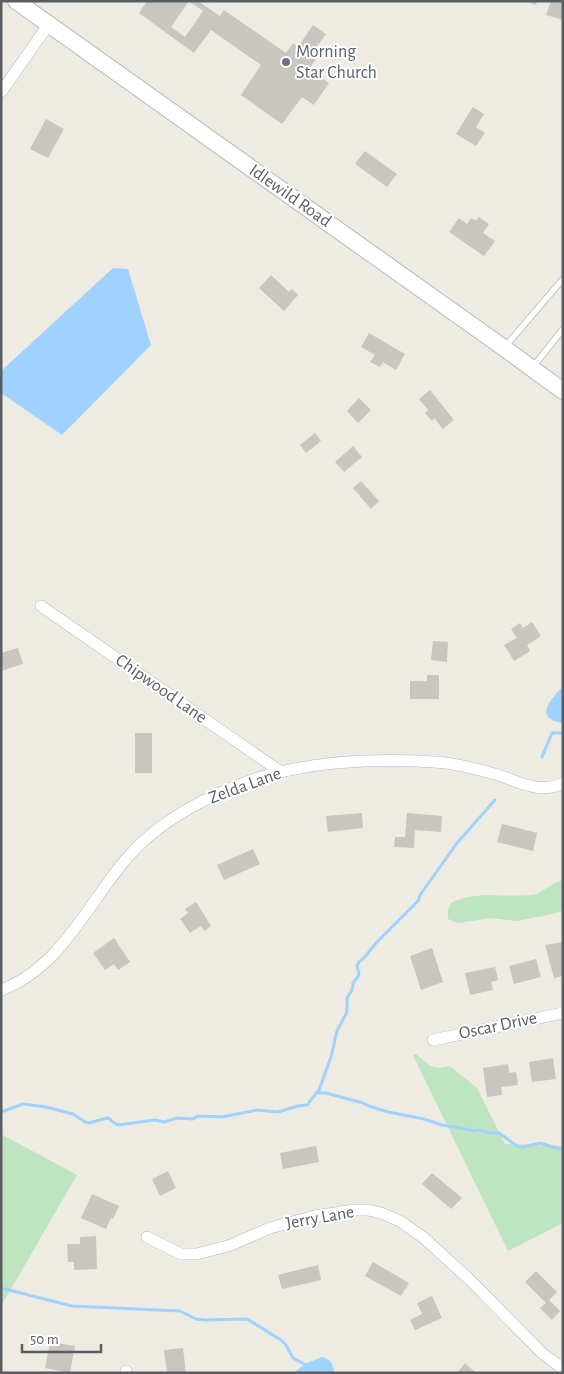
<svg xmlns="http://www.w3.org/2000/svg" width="564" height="1374" viewBox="0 0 564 1374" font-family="'Alegreya Sans',sans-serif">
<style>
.green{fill:#bee5bf}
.water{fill:#a0d2ff}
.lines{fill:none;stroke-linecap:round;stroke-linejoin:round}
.stream{stroke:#a0d2ff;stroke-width:3}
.building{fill:#c8c6bf;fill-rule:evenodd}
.service-casing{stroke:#b4b8bc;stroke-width:7}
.minor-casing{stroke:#b4b8bc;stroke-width:12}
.secondary-casing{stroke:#b5b8be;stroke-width:18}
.service{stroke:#fff;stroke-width:5.5}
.minor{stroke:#fff;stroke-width:11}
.secondary{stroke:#fff;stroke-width:16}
.worship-dot{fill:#6b7280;stroke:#fff;stroke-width:2}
.labels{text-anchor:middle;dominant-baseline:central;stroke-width:4;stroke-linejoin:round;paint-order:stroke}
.worship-label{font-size:18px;fill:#5b616d;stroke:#fff;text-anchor:start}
.street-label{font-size:18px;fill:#5a5e63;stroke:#fff}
</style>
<rect width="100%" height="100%" fill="#edebe2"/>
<g class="green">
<path d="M563,880V910L557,913L517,921L492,918L458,923L448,919V911L451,903C476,890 504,898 532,895C540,894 552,883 563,880Z"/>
<path d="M416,1054C429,1065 432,1071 450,1066L477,1088L505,1144L563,1146V1223L508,1251L413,1055Z"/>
<polygon points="1,1134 77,1175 1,1306"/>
</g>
<g class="water">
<polygon points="113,268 128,269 151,345 62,435 1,393 1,371"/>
<path d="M563,687V723C533,719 550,699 563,687Z"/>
<path d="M322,1357C330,1358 334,1365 334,1373H297L296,1371L307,1363Z"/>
</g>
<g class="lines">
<g class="stream">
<polyline points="542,757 552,733 563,733"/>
<polyline points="319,1093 326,1093 363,1103 369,1106 388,1112 424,1119 442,1125 466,1129 473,1131 479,1130 490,1133 499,1133 517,1146 523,1147 540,1143 563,1150"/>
<polyline points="1,1112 23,1104 46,1107 73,1114 85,1122 89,1123 107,1118 110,1119 111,1121 118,1125 155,1120 164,1122 177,1118 193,1119 198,1116 222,1117 257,1110 278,1112 298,1106 307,1105 319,1090 331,1057 337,1031 347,1012 347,998 352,990 353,983 357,978 359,974 357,966 359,962 364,958 376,943 418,901 420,895 457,843 495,800"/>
<polyline points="1,1288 72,1306 180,1311 196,1319 205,1320 247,1319 281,1340 286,1345 293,1358 306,1365"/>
</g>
</g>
<g class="building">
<path d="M147,1H198L220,16L224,10L286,53L293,43L298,47L313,25L326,34L310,56L316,59L309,69L329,83L314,105L302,97L282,124L241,95L261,65L211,30L194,53L139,13ZM189,1L203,11L185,37L171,27Z"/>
<polygon points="525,1 537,1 536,5"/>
<polygon points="551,1 563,1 563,20 546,15"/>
<polygon points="473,107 484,114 476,127 485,133 476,146 456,134"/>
<polygon points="46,119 64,129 48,158 30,149"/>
<polygon points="365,151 397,174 387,187 355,164"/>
<polygon points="479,217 489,224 483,233 495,241 484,256 449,232 459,218 467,224 471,218 476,221"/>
<polygon points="271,275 289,292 292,289 298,295 284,311 259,288"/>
<polygon points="369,333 405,354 396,370 383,362 380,367 370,362 375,355 361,347"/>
<polygon points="430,390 454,420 443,429 434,418 432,421 425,413 428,410 419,399"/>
<polygon points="359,398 371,410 358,423 347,411"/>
<polygon points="315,433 321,441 306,453 300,445"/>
<polygon points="353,446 362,457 344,472 335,462"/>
<polygon points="361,481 379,501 371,509 353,488"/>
<polygon points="532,622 541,636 527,645 530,651 514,661 504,645 517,638 511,629 520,623 523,628"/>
<polygon points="433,641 448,642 447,662 431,660"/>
<polygon points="18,648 23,664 1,671 1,653"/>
<polygon points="427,675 439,675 439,699 410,699 410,681 427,681"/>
<rect x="135" y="733" width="17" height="40"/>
<polygon points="362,813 363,828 328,832 326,816"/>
<polygon points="407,813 442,816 441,832 415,830 414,848 394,847 395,837 405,837"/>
<polygon points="502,824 537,833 533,851 497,842"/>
<polygon points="253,849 260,864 224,880 217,865"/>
<polygon points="196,902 211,926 204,931 201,926 190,933 180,919 188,913 185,909"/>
<polygon points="114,938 130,962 118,970 114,964 105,970 93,953"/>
<polygon points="563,942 563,976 554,978 545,945"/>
<polygon points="432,948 443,982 421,990 410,956"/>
<polygon points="536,959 541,977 514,984 509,966"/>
<polygon points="495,967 498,980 491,982 493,990 470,995 465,973"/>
<polygon points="553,1058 556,1079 532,1082 529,1062"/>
<polygon points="508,1064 509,1073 516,1072 518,1085 501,1087 502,1095 487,1097 483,1068"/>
<polygon points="316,1146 319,1162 283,1169 280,1153"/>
<polygon points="168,1171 176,1188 160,1196 152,1179"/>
<polygon points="432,1173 462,1198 451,1209 422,1184"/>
<polygon points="92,1194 119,1206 113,1219 111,1218 106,1229 81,1218"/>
<polygon points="96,1236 97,1269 74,1270 74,1262 68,1262 67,1244 80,1244 80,1237"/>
<polygon points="373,1262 409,1283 401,1296 365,1276"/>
<polygon points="318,1265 321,1280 282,1289 278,1275"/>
<polygon points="536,1271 557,1292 549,1300 560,1311 552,1320 540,1308 546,1303 525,1282"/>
<polygon points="432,1296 442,1318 415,1330 410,1320 422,1314 417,1303"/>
<polygon points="50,1342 75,1346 70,1373 45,1368"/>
<polygon points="183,1348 186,1373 167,1373 164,1350"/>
<polygon points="465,1363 476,1373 457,1373"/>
</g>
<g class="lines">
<g class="service-casing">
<g id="service">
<polyline points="504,348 563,279"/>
<polyline points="533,367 563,329"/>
</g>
</g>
<g class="minor-casing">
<g id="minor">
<polyline points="1,92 49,24"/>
<polyline points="41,606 281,772"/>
<path d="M1,990C61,968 88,903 127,858C156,824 200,800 241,784C301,761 371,758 435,762C454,763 473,768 491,773C515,779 538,796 563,783"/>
<polyline points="433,1040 563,1013"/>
<polyline points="147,1237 181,1254 197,1254 231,1245 270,1228 315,1216 355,1210 368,1210 381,1213 400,1221 424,1238 470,1280 542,1353 563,1369"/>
<polyline points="126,1371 126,1373"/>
</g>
</g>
<g class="secondary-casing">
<polyline id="secondary" points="16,1 504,348 563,391"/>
</g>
<use href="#service" class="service"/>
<use href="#minor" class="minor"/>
<use href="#secondary" class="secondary"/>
</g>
<circle class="worship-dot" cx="286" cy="62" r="5"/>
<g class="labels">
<g class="worship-label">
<text x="296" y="52">Morning<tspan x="296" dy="21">Star Church</tspan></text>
</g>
<g class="street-label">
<text transform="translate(290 196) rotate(35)">Idlewild Road</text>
<text transform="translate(161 689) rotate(35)">Chipwood Lane</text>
<text transform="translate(245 786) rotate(-20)">Zelda Lane</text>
<text transform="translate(498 1026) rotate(-12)">Oscar Drive</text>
<text transform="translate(320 1218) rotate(-10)">Jerry Lane</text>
</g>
</g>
<rect width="564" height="1374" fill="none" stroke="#5a5e63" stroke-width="5"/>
<path d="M22 1344v8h79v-8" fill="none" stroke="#5a5e63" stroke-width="2.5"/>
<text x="30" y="1344" font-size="15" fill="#5a5e63" stroke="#ffffff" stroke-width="4" paint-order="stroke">50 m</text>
</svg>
